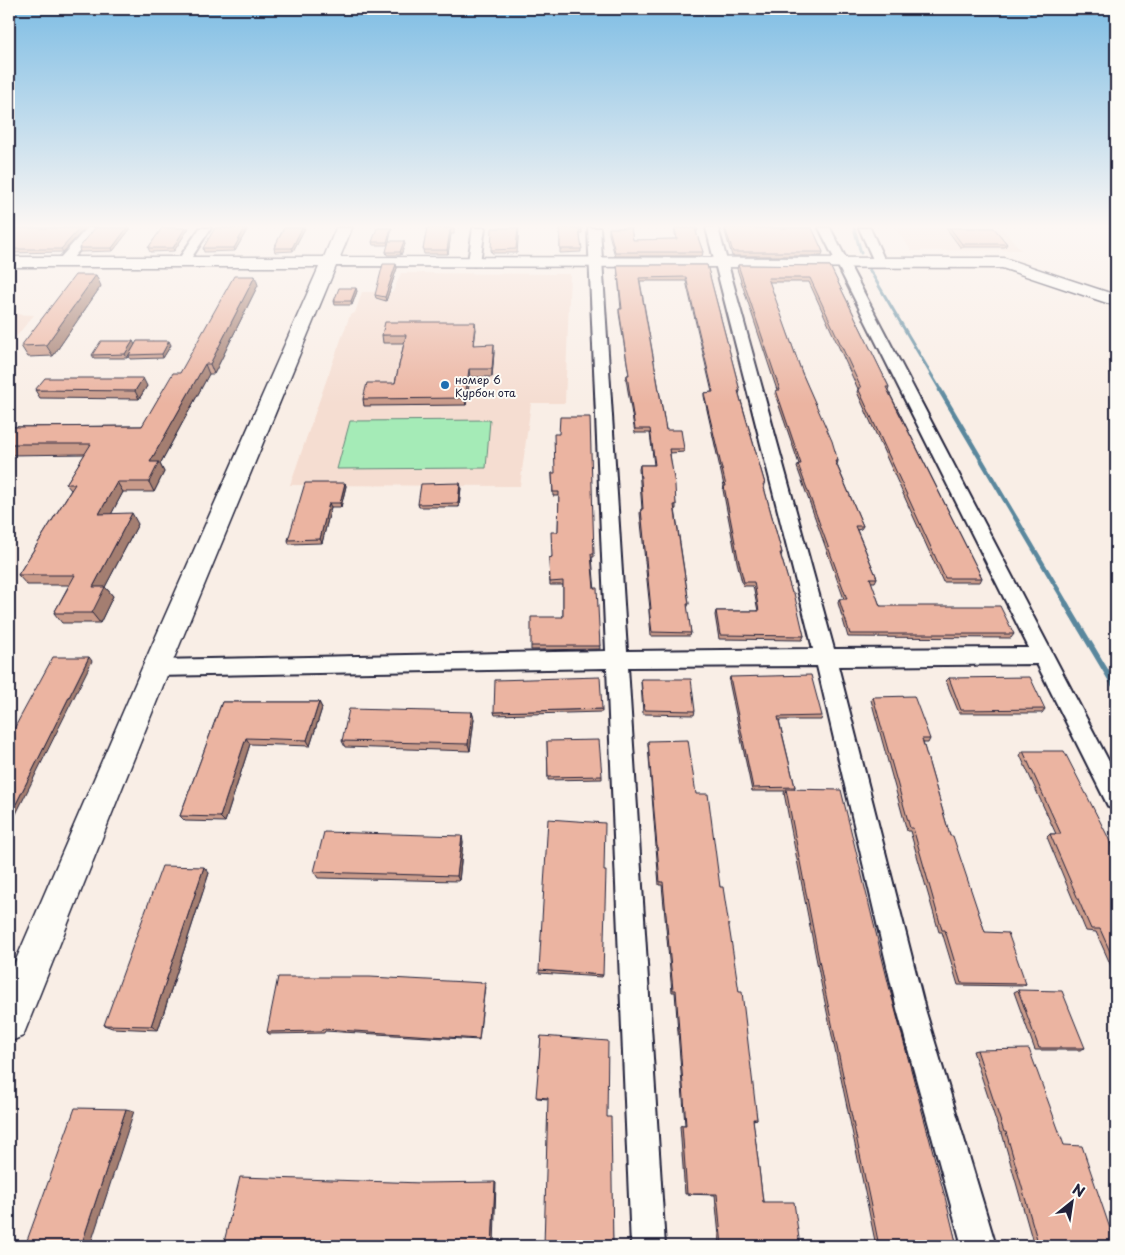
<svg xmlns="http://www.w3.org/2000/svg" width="1125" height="1255" viewBox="0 0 1125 1255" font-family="'Playpen Sans',sans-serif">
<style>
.built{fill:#f5ddd1}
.green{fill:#a5ebb7;stroke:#648679}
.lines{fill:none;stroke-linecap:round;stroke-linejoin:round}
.stream-far2{stroke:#5a879d;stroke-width:3}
.stream-far1{stroke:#5a879d;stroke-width:4.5}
.stream{stroke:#5a879d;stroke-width:5.5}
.street-casing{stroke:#22223b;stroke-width:4}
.secondary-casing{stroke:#22223b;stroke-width:3}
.street{fill:#fdfcf7;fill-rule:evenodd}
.secondary{fill:#fdfcf7;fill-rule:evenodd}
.wall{fill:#ca9b8a;stroke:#22223b}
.shaded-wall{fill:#a47e71;stroke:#22223b}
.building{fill:#ebb4a1;stroke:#22223b}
.poi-dot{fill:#1f6fb2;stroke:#fdfcf7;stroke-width:2}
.labels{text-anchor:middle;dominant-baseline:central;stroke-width:4;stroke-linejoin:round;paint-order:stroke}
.far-poi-label{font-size:11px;fill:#22223b;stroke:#fdfcf7;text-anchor:start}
</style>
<rect width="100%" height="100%" fill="#f9eee6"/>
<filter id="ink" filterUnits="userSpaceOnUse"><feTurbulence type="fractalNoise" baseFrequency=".02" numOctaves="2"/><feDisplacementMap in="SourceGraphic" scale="10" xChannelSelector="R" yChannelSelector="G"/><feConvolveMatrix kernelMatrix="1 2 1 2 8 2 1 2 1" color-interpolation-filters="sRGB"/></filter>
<g filter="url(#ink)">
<g class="built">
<polygon points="895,228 1002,228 1021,250 912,251"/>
<polygon points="401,273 570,274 565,403 531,403 520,486 290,485 331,367 350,315 355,313 362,292 393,292"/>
<polygon points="9,314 34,315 9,345"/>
</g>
<polygon class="green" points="490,420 486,468 337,469 350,421"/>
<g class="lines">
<g class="stream-far2">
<polyline points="854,228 861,253"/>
<polyline points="869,269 941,391"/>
</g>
<polyline class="stream-far1" points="940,390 1067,605"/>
<polyline class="stream" points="1066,604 1116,688"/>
<g class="street-casing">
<g id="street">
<polygon points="87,228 98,228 67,265 59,265 57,262 59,259"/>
<polygon points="200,228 211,228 188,263 180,263 178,260"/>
<polygon points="473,228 485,228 480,262 474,266 468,262"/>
<polygon points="588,228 600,228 627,651 813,649 706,228 718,228 834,649 1029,648 819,228 830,228 1116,775 1116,809 1108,806 1037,664 838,666 925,1009 996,1246 962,1246 897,1009 817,666 628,667 665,1246 631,1246 607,668 156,676 149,674 146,668 149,662 156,660 606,651"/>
<polygon points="859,228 870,228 885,261 883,264 875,264"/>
</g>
</g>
<g class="secondary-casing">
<polygon id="secondary" points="336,228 352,228 340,257 1004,258 1116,295 1116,306 1002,268 336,266 170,668 23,1036 9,1042 9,976 142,668 319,267 9,267 9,257 324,257"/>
</g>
<use href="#street" class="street"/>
<use href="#secondary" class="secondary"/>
</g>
<g class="wall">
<polygon points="9,228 85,228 63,252 9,253"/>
<polygon points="131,228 113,251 80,252 79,248"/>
<polygon points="162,228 189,228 174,251 150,252 148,248"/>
<polygon points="248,228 235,251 204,252 203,248"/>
<polygon points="284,228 305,228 293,251 275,252 274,248"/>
<polygon points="392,228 389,241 405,244 401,255 387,255 386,252 388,245 373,245 372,242"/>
<polygon points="427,228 454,228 454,234 451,234 448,254 424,254 423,250"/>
<polygon points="519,228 517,253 492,253 491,250"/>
<polygon points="560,228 582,228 582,233 580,233 581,252 560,253"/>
<polygon points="609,228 631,228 633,240 676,239 674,228 698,229 697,232 696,232 703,252 702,256 615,256 609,234"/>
<polygon points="724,228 812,228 823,252 822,256 732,256"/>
<polygon points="946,228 994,228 1007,244 1005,247 960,247"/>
<polygon points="617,265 707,265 740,391 739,394 765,484 764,488 782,553 781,556 804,636 802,640 719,639 715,615 716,611 758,611 753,586 743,586 737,562 723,490 724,486 704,396 704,393 712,392 686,281 640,281 666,430 684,449 684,452 670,453 676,505 676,509 675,509 689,604 687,608 691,633 690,636 651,636 649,612 649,609 650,609 640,513 641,509 642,509 639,469 640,465 654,465 650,433 635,433 626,379 627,375 629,375 619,313 619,309 621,309"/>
<polygon points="738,265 830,266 889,387 888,390 982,578 980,582 943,582 857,392 858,389 809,282 769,282 802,373 838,461 837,465 863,526 861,529 857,530 877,578 875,582 871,582 880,606 1014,634 1011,638 848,637 838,603 839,599 844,599 797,467 799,464 775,394 776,390 777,390 737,269"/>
<polygon points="397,268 386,301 376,298 375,295"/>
<polygon points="258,285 214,374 209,374 160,464 164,472 154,492 123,492 111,514 138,524 105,587 113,596 100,623 62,623 54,613 69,585 27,585 18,575 71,490 66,484 85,454 9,455 9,427 142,426 180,373"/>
<polygon points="101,286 53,356 28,357 21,346"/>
<polygon points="357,291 352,305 335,305 334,301"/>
<polygon points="476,329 474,345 494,352 492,377 470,377 466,405 364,406 363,399 395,383 404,343 383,343 382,335"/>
<polygon points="135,345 171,345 163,358 130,359 129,355 127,358 94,358 92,355"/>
<polygon points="147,386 139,399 40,398 35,390"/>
<polygon points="552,473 594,554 594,557 592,557 600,649 531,650 531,646 563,617 563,585 550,585 549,558 552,557 558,532 559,496 553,496"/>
<polygon points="345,483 346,486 341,507 331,507 322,543 289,544 288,540"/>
<polygon points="461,487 459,507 419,507 418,504"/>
<polygon points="730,677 822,716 821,720 779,720 795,787 794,789 890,990 957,1246 876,1246 866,1197 822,988 784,793 785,791 752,791 729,681"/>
<polygon points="949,678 1045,709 1042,713 959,713 946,681"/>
<polygon points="641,679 695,711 694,715 643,714 641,682"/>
<polygon points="873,697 930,739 928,743 923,743 950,836 985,932 1026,984 1022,986 958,985 942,932 939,932 910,831 907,831 871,700"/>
<polygon points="222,702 319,702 322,708 310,746 250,744 225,822 185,821 180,816"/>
<polygon points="602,709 602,712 495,715 494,712"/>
<polygon points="472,712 474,719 470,751 345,747 342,741"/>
<polygon points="547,741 602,776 602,779 548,780"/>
<polygon points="648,741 696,794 720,887 757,1119 753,1120 763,1202 800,1246 720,1246 715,1195 685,1194 680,1126 682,1125 685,1125 675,992 672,992 662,885 659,885 648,744"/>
<polygon points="1023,751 1116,856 1116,977 1096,932 1086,931 1047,837 1050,834 1056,834 1020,755"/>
<polygon points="463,842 459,881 318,878 314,872"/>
<polygon points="204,867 209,873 158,1030 112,1028 104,1025"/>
<polygon points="539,970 603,975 602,977 539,973"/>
<polygon points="485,986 479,1040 325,1031 324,1033 269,1034 267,1032"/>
<polygon points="1018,990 1085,1048 1080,1050 1035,1050 1014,992"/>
<polygon points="541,1036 607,1117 613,1246 548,1099 537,1098"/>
<polygon points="977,1050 1064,1145 1116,1246 1034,1246 1002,1133 1000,1133 973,1051"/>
</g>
<g class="shaded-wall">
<polygon points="80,228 85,228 63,252 61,249"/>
<polygon points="127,228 131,228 113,251 112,248"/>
<polygon points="185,228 189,228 174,251 173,248"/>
<polygon points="245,228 248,228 235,251 234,248"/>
<polygon points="302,228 305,228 293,251 292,248"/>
<polygon points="391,228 392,228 388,245 387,242"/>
<polygon points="450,230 451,234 448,254 447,250"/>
<polygon points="404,241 405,244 401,255 400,252"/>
<polygon points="396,264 397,268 386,301 385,297"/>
<polygon points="96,275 101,286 53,356 46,345"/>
<polygon points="255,276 258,285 214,374 210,364"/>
<polygon points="356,288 357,291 352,305 351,301"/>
<polygon points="475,322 476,329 473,352 473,345"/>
<polygon points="133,341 135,345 127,358 125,354"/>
<polygon points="169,341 171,345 163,358 162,354"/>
<polygon points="494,344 494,352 492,377 492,369"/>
<polygon points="205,364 209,374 160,464 164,472 154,492 149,482 150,462"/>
<polygon points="469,369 470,377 466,405 465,398"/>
<polygon points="143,378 147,386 139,399 135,391"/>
<polygon points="117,482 123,492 106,524 99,514"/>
<polygon points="345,483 346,486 341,507 340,503"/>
<polygon points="460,483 461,487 459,507 458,503"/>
<polygon points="329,503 331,507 322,543 320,539"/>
<polygon points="132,513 138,524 105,587 113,596 100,623 92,613 93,587"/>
<polygon points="89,657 92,661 10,826 9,825 9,818"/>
<polygon points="319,702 322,708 310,746 307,740"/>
<polygon points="472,712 474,719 470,751 468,744"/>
<polygon points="246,738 250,744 225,822 220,817"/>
<polygon points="462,836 463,842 459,881 457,876"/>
<polygon points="204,867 209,873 158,1030 151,1026"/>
<polygon points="126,1109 134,1111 90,1246 81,1246"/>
<polygon points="495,1182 496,1183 494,1246 492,1246"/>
</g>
<g class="building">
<polygon points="9,228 80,228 61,249 9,249"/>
<polygon points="95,228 127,228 112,248 79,248"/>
<polygon points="162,228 185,228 173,248 148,248"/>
<polygon points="215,228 245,228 234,248 203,248"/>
<polygon points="284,228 302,228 292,248 274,248"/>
<polygon points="377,228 391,228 387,242 372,242"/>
<polygon points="427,228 454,228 453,230 450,230 447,250 423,250"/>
<polygon points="518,228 516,249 491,250 492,228"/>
<polygon points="560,228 582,228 582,230 579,230 582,249 560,249"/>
<polygon points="609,228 631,228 633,240 677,239 675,228 698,228 695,229 703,252 615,252"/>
<polygon points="725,228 812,228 823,252 733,252"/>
<polygon points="950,228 994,228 1007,244 962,244"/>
<polygon points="389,241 404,241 400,252 386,252"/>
<polygon points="383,264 396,264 385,297 375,295"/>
<polygon points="617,265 707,265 740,391 738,391 765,484 763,484 782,553 780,553 792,593 794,593 804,636 720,635 716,611 759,611 754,582 744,582 738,558 724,486 726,486 704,393 713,392 686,277 639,278 666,430 681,430 684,449 669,449 675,485 676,505 674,505 689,604 687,604 691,633 652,632 649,609 651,609 641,509 643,509 640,465 655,465 650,429 635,429 627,375 629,375 619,309 622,309"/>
<polygon points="738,265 830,266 889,387 886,387 982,578 945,578 858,388 861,388 810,278 768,278 802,373 832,441 838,461 835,461 863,526 855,526 877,578 870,578 880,606 1000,606 1014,634 850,634 839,599 847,599 798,464 801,464 776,390 780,390"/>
<polygon points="75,275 96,275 46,345 21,346"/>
<polygon points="234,276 255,276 210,364 205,364 150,462 159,462 149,482 117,482 99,514 132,513 93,587 105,587 92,613 54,613 75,575 18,575 75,484 66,484 91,444 9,444 9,427 142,426 173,373 180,373"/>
<polygon points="339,288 356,288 351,301 334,301"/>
<polygon points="385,322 475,322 473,345 494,344 492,369 469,369 465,398 363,399 367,383 395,383 406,335 382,335"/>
<polygon points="101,341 133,341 125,354 92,355"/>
<polygon points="137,341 169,341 162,354 129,355"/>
<polygon points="45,378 143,378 135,391 35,390"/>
<polygon points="560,417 590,417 594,554 591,554 594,588 597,588 600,646 531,646 531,617 563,617 563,581 550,582 549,558 552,557 551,532 558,532 559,492 553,492 552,473 555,473 554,434 559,434"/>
<polygon points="305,483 345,483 340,503 329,503 320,539 288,540"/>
<polygon points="460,483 458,503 418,504 421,484"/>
<polygon points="53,657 89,657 9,818 9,738"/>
<polygon points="811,675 822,716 778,717 795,787 753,788 730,677"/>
<polygon points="600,677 602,709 494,712 495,680"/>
<polygon points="1030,677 1045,709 961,710 949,678"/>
<polygon points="641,679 691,679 695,711 644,710"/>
<polygon points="914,696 930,739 922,739 950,836 953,836 985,932 1008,933 1026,984 961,983 945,930 942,930 913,828 910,828 873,697"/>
<polygon points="222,702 319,702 307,740 246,738 220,817 180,816"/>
<polygon points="349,709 472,712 468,744 342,741"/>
<polygon points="599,740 602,776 548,777 547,741"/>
<polygon points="688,740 696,794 708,794 720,887 723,887 739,992 742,992 757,1119 753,1119 763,1202 794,1202 800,1246 722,1246 717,1194 687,1194 682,1125 686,1125 676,990 673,990 663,882 660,882 648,741"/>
<polygon points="1023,751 1064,751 1107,835 1116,856 1116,965 1100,929 1091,929 1050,834 1061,834"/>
<polygon points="786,789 841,790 890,990 946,1201 957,1246 879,1246 869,1197 824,986"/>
<polygon points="548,819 605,823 604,871 606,871 603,975 539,970"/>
<polygon points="324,832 462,836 457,876 314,872"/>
<polygon points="162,866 204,867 151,1026 104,1025"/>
<polygon points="278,977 370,977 485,983 479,1039 323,1029 322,1031 267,1032"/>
<polygon points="1018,990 1062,991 1085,1048 1039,1048"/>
<polygon points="541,1036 608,1041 607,1117 611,1117 613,1246 544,1246 548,1098 536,1097"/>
<polygon points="1029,1049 1064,1145 1082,1146 1116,1246 1039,1246 1006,1132 1004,1132 977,1050"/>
<polygon points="75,1108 126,1109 81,1246 25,1246"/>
<polygon points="240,1177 422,1183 495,1182 492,1246 223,1246"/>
</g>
</g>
<linearGradient id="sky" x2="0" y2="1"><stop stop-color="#7ebde4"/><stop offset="0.56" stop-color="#fcf7f4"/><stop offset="1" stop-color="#fcf7f4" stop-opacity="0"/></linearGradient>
<rect width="1125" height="404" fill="url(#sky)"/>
<circle class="poi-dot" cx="445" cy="385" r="5"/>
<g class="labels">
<g class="far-poi-label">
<text x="455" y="379">номер 6<tspan x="455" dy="13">Курбон ота</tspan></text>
</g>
</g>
<rect width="1125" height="1255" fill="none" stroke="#fdfcf7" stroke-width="30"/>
<rect x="15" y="15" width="1095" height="1225" fill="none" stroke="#22223b" stroke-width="2" filter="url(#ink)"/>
<g transform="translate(1072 1202) rotate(30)" stroke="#fdfcf7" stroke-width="4" paint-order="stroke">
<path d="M0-4L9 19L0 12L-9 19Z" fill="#22223b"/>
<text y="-8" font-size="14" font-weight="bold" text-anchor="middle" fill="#22223b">N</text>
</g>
</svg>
